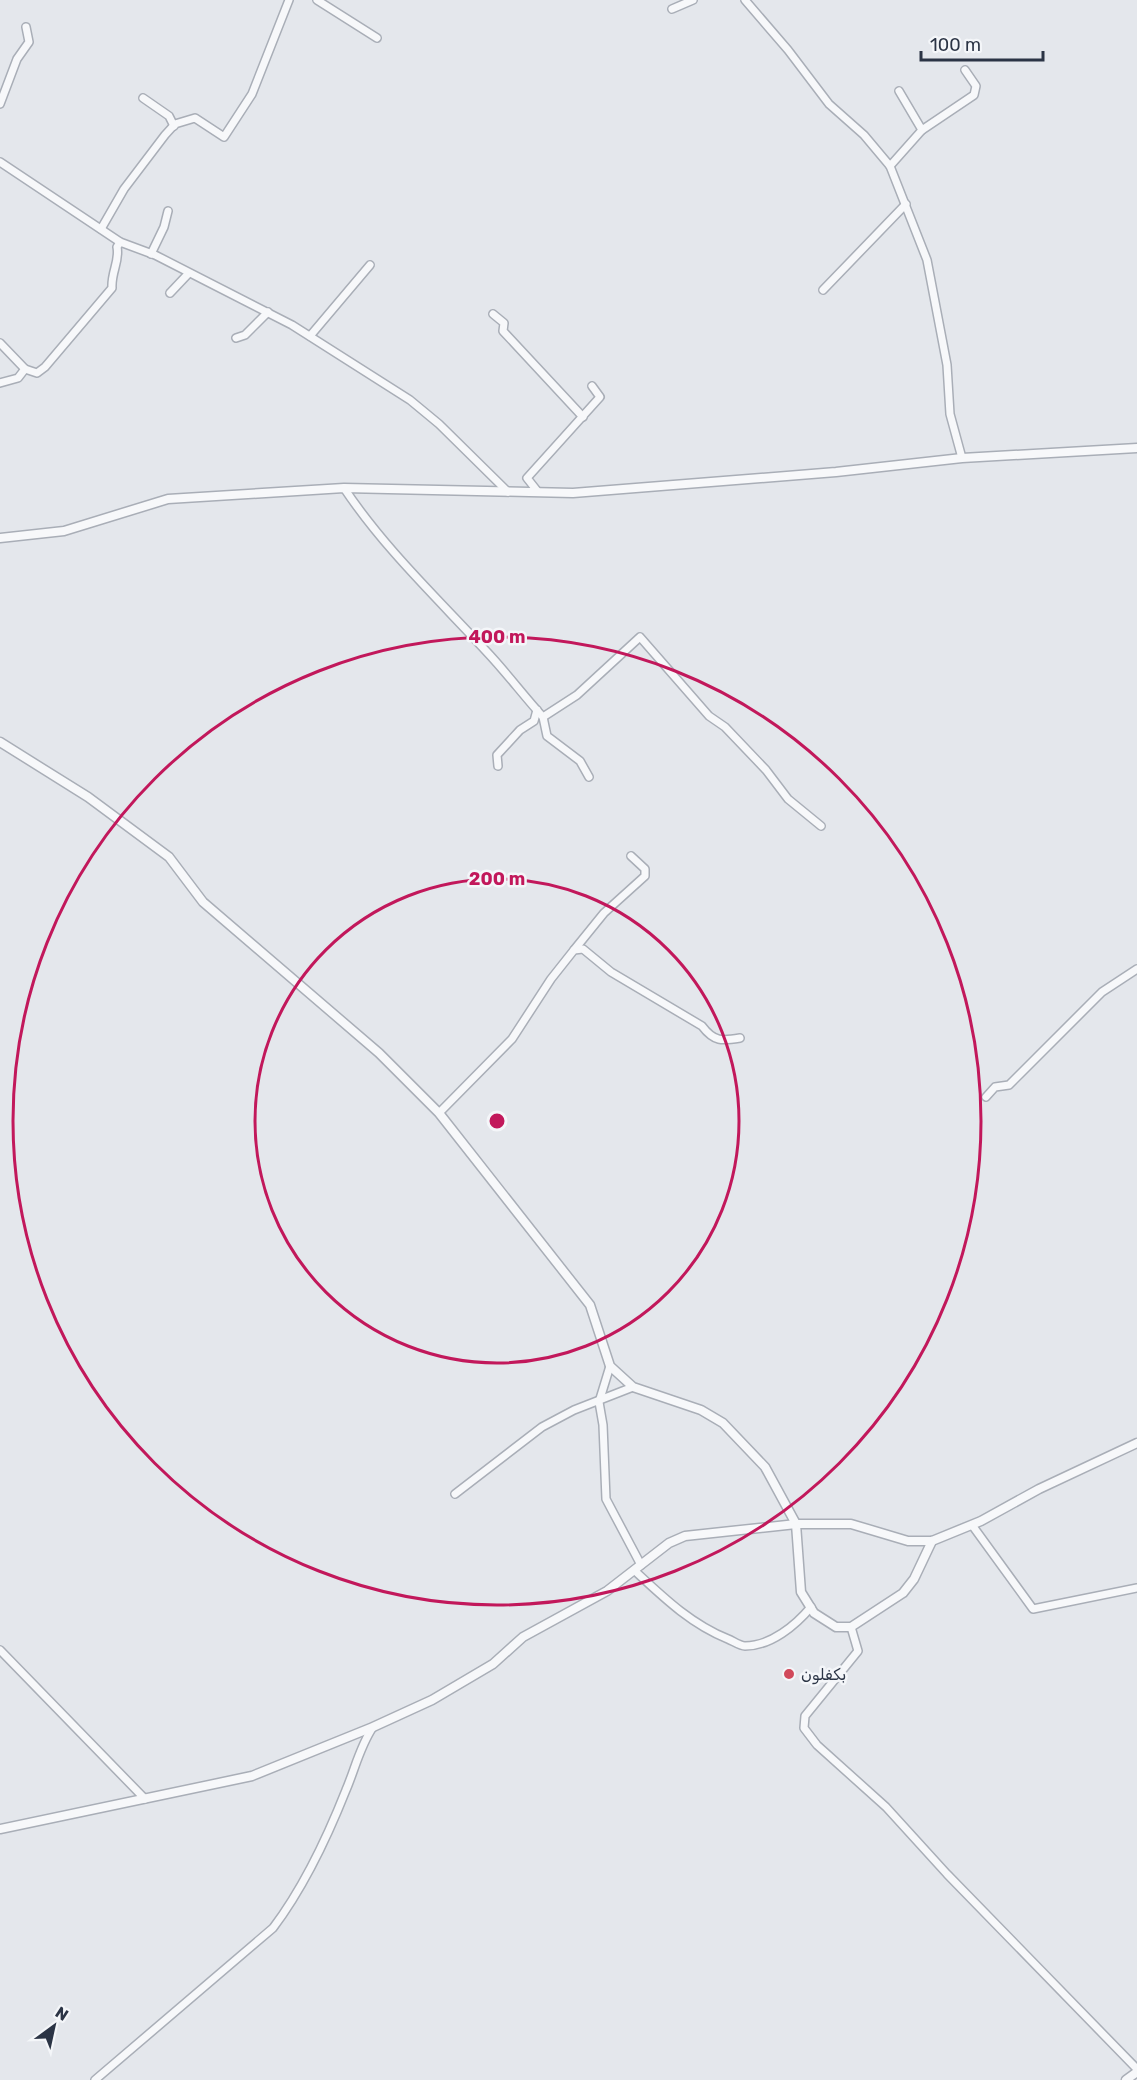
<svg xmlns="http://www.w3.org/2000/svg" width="1137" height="2080" viewBox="0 0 1137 2080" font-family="Rubik,Cairo,sans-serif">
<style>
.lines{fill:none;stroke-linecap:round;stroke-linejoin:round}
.minor-casing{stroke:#a9aeb7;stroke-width:10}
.tertiary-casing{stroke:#a9aeb7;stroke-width:11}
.minor{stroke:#f7f8fa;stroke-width:7}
.tertiary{stroke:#f7f8fa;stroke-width:8}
.ring{fill:none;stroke:#c2185b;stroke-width:3}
.poi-dot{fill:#d1495b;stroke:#f4f6f9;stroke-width:2}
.labels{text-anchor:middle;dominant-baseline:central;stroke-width:5;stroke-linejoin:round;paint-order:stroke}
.poi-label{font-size:16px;fill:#2b3445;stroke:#f4f6f9;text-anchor:start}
.centre{fill:#c2185b;stroke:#f4f6f9;stroke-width:3}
.ring-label{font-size:18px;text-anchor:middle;font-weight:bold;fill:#c2185b;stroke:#f4f6f9;stroke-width:5;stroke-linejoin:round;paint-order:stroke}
</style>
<rect width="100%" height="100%" fill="#e4e7ec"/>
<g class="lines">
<g class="minor-casing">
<g id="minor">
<polyline points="317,0 377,38"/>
<polyline points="745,0 788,50 829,104 864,135 890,166 927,260 947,365 950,414 962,458"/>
<polyline points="672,9 693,0"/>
<polyline points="143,98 169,116 174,126"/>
<polyline points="0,104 17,59 29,42 26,27"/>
<polyline points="922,130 974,95 976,86 965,70"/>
<polyline points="0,162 120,242 155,255 292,325 410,400 439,424 508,492"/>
<polyline points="890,166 922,130 899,91"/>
<polyline points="101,229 124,189 165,135 175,124 195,118 224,137 252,94 289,0"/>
<polyline points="151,254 164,227 168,211"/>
<polyline points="823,290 906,204"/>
<polyline points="170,293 188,274"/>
<polyline points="493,314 504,323 503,331 583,417"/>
<polyline points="310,336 370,265"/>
<polyline points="236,338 245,335 268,312"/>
<path d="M0,343L25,369L37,373L45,367L112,288C111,272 120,261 117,247L120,242"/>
<polyline points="0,383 18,378 25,369"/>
<path d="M344,488C384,548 437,598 486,651C506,672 523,695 543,717L577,695L640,637L709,716L725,727L766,770L788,799L821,826"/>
<polyline points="538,492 527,478 600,397 592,386"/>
<polyline points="543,717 547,736 580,761 589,777"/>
<polyline points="498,766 497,755 520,730 534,721 537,710"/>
<polyline points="574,950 604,913 645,876 645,869 631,856"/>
<polyline points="986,1097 995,1087 1009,1085 1102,992 1137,969"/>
<path d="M439,1113L512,1039L551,979L574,950L583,949L611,972L702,1026C714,1042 722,1041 740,1038"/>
<polyline points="610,1366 599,1402 603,1425 606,1499 641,1565"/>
<polyline points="455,1494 542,1427 574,1410 633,1387"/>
<polyline points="972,1525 1033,1609 1137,1588"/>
<path d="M635,1571C664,1598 691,1624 728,1639C733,1641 740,1646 745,1646C771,1646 796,1625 811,1607"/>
<polyline points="851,1627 858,1651 805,1716 804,1728 817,1745 886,1807 947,1874 1137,2069"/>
<polyline points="0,1650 145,1799"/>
<path d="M95,2080L273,1928C304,1887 327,1838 346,1790C355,1769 360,1746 373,1727"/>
</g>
</g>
<g class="tertiary-casing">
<g id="tertiary">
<polyline points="0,538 64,531 168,499 344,488 573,493 836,472 962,458 1137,448"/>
<polyline points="0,742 88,797 169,857 203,902 379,1053 439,1113 590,1305 610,1366 633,1387 701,1410 723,1423 765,1467 796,1524 801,1592 814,1613 836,1627 851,1627 903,1593 914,1579 932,1541"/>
<polyline points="0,1829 252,1776 373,1727 432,1700 493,1664 523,1637 607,1591 669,1543 685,1536 796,1524 851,1524 908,1541 932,1541 981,1521 1039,1489 1137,1443"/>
<polyline points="1126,2080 1137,2072"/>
</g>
</g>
<use href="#minor" class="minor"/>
<use href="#tertiary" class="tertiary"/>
</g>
<g class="ring">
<circle cx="497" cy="1121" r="242"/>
<circle cx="497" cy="1121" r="484"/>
</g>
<circle class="poi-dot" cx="789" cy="1674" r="6"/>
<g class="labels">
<g class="poi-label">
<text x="801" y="1674">بكفلون</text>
</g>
</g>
<circle cx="497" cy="1121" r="9" class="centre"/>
<g class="ring-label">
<text x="497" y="643">400 m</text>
<text x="497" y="885">200 m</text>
</g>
<g transform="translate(54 2026) rotate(33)" stroke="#f4f6f9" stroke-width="4.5" paint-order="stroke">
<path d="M0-4.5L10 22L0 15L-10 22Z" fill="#2b3445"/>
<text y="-9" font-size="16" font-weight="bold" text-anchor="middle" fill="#2b3445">N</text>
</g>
<path d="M921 51v9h122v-9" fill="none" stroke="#2b3445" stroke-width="3"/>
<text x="930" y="51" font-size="18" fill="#2b3445" stroke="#f4f6f9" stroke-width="4.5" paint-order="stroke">100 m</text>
</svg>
